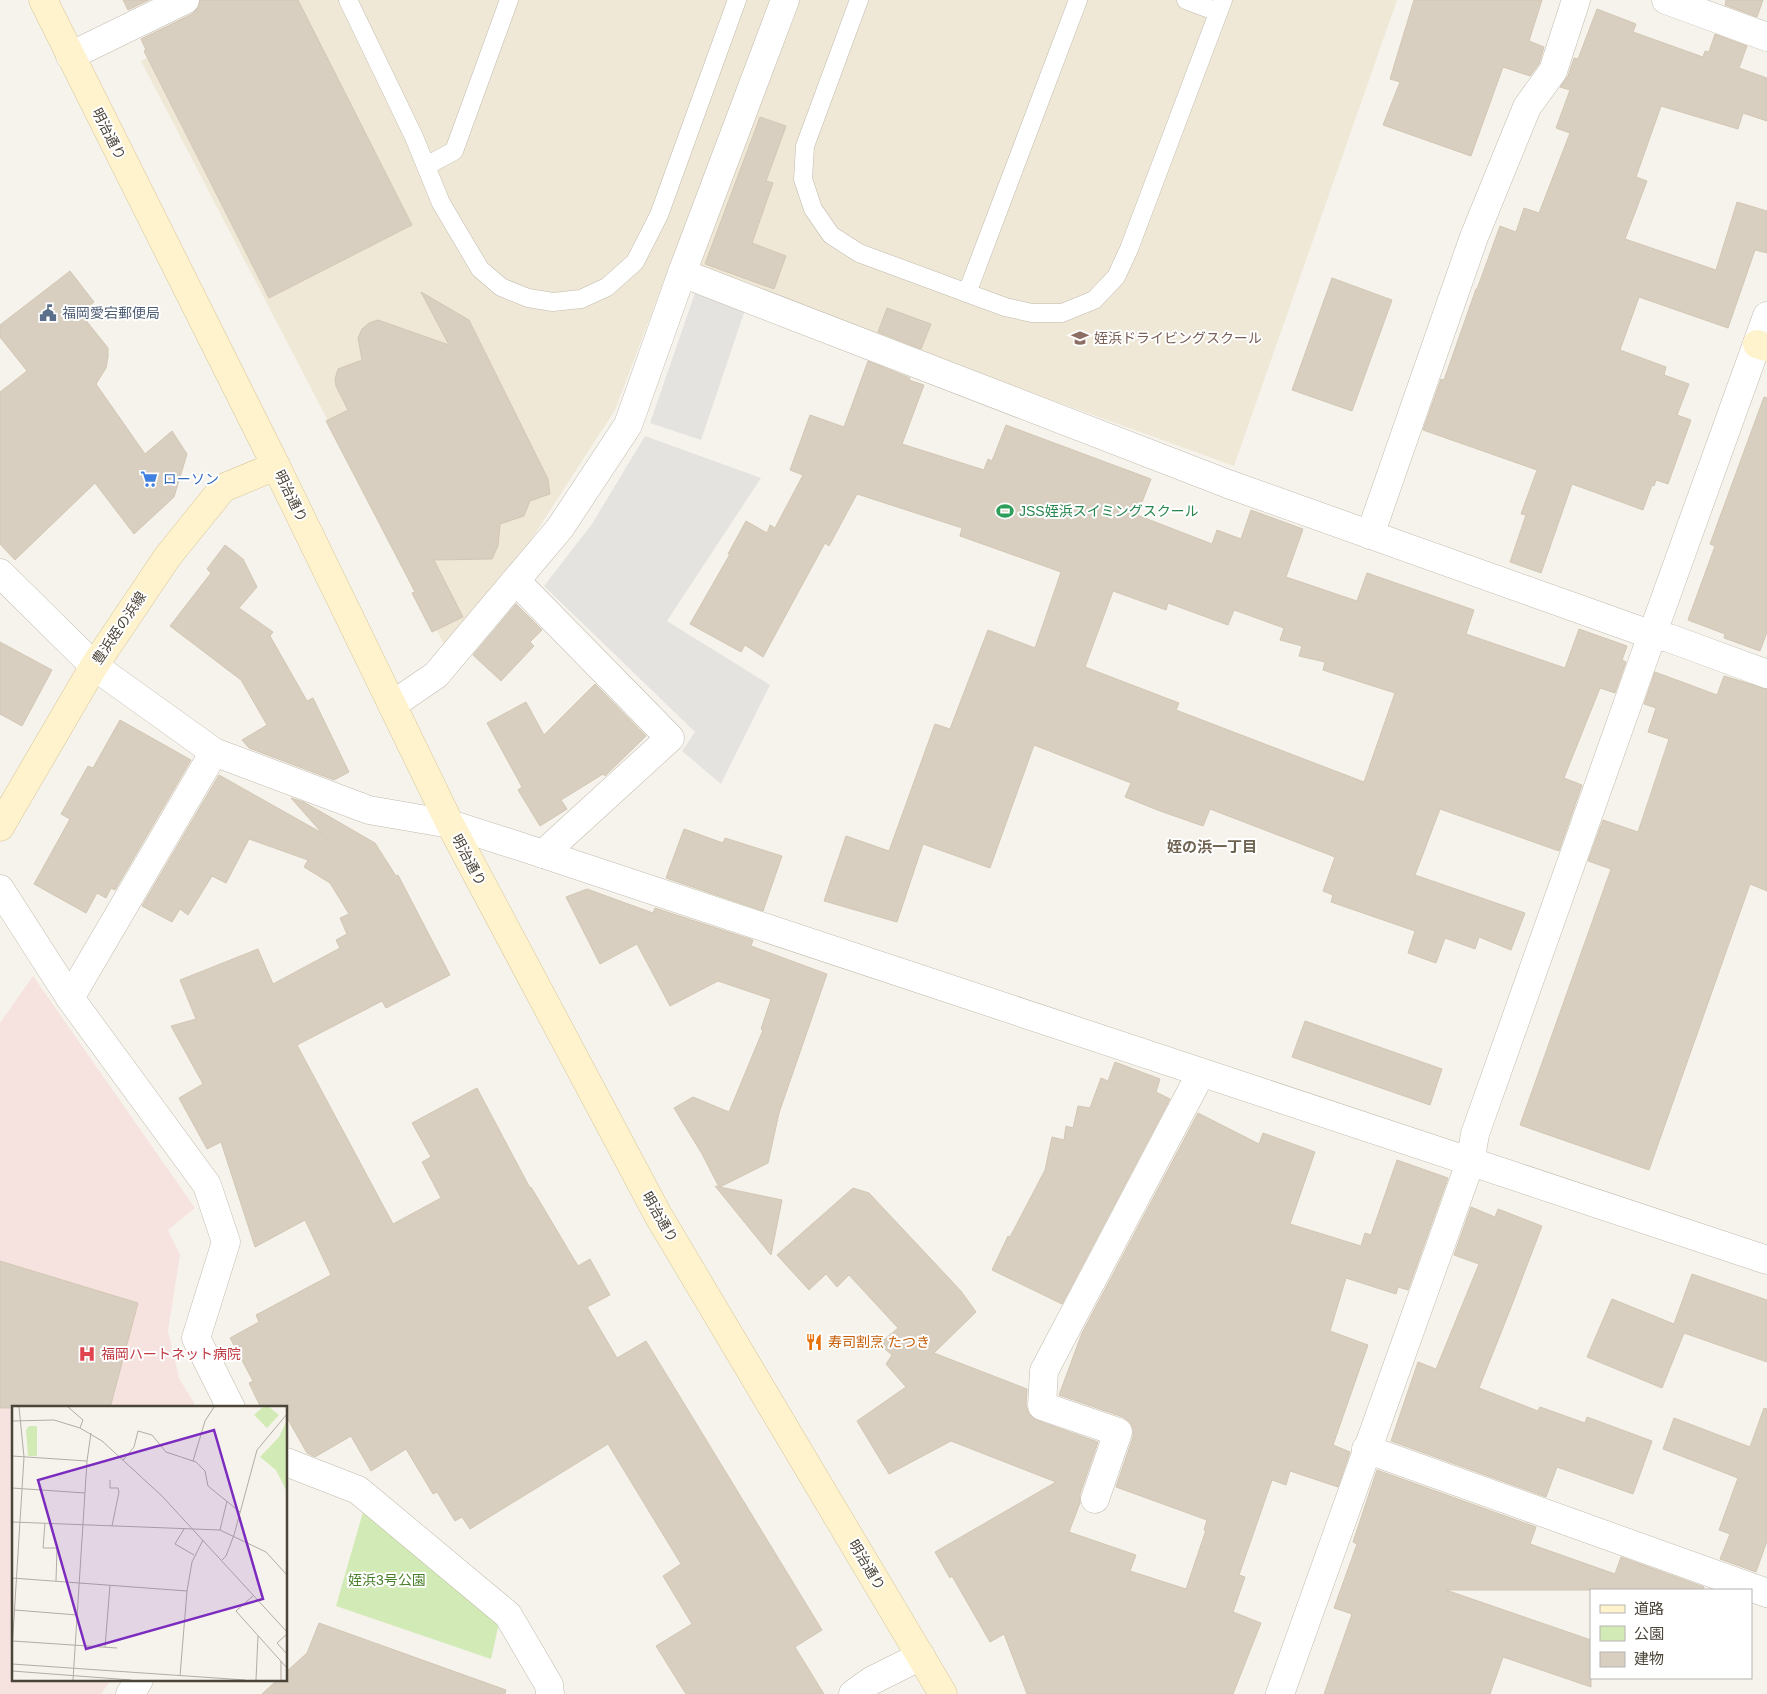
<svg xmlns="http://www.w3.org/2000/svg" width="1767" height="1694" viewBox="0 0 1767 1694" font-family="Helvetica,'Noto Sans JP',sans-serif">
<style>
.education{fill:#efe8d6}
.medical{fill:#f6e3e0}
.green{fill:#d2eab5}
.parking{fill:#e5e3e0}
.building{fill:#d8cfc1;stroke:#d3c7b4;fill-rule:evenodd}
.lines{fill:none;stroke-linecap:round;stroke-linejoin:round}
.lane-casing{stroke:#c2bbae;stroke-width:19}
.street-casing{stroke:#c2bbae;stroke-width:29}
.secondary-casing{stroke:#d6c79b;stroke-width:29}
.lane{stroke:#fff;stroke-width:18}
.street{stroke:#fff;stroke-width:28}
.secondary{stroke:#fff3cd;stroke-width:28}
.labels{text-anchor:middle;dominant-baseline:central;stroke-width:4;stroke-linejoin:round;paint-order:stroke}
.street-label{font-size:14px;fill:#4b4439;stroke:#fff}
.service-label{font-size:14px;fill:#4e5e75;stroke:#fff;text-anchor:start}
.education-label{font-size:14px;fill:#785e54;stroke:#fff;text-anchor:start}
.shop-label{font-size:14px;fill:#366cbe;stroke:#fff;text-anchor:start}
.leisure-label{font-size:14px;fill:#27864d;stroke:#fff;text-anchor:start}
.food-label{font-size:14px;fill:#c56008;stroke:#fff;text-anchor:start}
.health-label{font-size:14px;fill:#be3a42;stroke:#fff;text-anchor:start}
.park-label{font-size:14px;fill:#4a7f2a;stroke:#fff}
.neighbourhood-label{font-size:15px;font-weight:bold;fill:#6e6250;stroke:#fff}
.inset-road{fill:none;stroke:#b2ada4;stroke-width:1}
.view{fill:#7b2cbf;fill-opacity:0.15;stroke:#7b2cbf;stroke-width:2.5}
.inset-edge{fill:none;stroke:#4b4439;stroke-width:2.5}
</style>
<rect width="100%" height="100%" fill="#f6f3ec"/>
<polygon class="education" points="263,0 1397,0 1234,466 671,262 615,410 527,546 444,644 141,61"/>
<polygon class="medical" points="33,976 195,1208 168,1230 180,1255 168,1331 179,1378 197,1408 14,1408 14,1680 111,1680 101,1694 0,1694 0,1023"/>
<polygon class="green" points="363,1512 499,1623 491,1659 336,1606"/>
<g class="parking">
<polygon points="695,293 745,310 701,440 650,423"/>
<polygon points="645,436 761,478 667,621 770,685 721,784 682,751 695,732 544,586 592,524"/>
</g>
<g class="building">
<polygon points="123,0 149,0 128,10"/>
<polygon points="200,0 298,0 412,225 269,298 144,51 146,50 141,39 192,14 198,8"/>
<polygon points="1414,0 1542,0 1529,41 1544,47 1539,64 1530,76 1503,67 1471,156 1383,125 1400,82 1390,79"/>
<polygon points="1726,0 1763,0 1757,17 1725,5"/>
<polygon points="1597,9 1636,24 1633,32 1703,57 1705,51 1709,52 1715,34 1747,46 1739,68 1767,78 1767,121 1743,113 1738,129 1661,106 1636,177 1647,181 1625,239 1716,270 1737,202 1767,211 1767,253 1755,250 1728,328 1639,297 1620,350 1666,367 1664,375 1689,384 1677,415 1691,420 1668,484 1656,480 1654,486 1652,485 1643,510 1572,484 1541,573 1510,562 1526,515 1521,514 1537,470 1423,430 1441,379 1444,380 1476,289 1477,289 1500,226 1516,232 1524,208 1539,213 1570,133 1556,128 1570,90 1560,87 1568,76 1574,58 1578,59"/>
<polygon points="760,117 786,126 766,181 773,183 752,243 786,256 774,289 705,264"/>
<polygon points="70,271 94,302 80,313 108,348 108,357 106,368 96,384 145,454 172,431 187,454 174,497 134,534 95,483 15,560 0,544 0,392 27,371 0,337 0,325"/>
<polygon points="1332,278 1392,300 1352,411 1292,390"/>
<polygon points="421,292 469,320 548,479 550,494 530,501 524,516 500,524 498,546 492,559 434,560 463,617 432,632 412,593 415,592 326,421 348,410 336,386 335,379 338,369 362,360 358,338 362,329 369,323 378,320 449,345"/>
<polygon points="887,308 931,324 921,349 878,332"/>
<path d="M868,361L910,378L909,380L924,385L902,444L984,470L988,459L992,461L1006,425L1151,479L1137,515L1212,544L1217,530L1241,539L1251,510L1303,529L1286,577L1357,601L1367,573L1474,610L1466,634L1565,668L1579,629L1627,646L1622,660L1626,662L1615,693L1600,688L1564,778L1582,785L1559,851L1440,809L1415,875L1525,913L1511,950L1479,937L1475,949L1445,938L1436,963L1408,953L1415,931L1331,902L1333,895L1323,891L1335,857L1210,809L1203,826L1160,811L1125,797L1131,783L1034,745L990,868L923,844L897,922L824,901L846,836L889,851L935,724L950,729L988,630L1035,648L1061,572L960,536L962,528L857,494L829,546L825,543L763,657L745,645L741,652L690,624L730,554H728L746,521L767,533L770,525L775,528L803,475L790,470L810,415L844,427ZM1113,591L1166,610L1168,603L1228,625L1234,610L1284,628L1280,640L1302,646L1299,656L1325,662L1323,670L1395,693L1364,782L1176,710L1179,703L1085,667Z"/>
<polygon points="1764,397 1767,398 1767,632 1760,651 1724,638 1725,634 1688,620 1715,546 1710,544"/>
<polygon points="225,545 243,559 257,587 239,608 273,632 270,636 307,701 313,698 349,772 334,780 249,748 242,740 267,725 241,680 170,626 211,573 207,569"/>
<polygon points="516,604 542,630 530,642 534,646 501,681 473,655"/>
<polygon points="0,642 52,670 22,726 0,714"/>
<polygon points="1655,672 1717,695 1724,676 1767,689 1767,891 1750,884 1649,1170 1520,1125 1611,869 1588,861 1603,820 1638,832 1669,739 1648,732 1656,708 1644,704"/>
<polygon points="595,684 646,736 605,776 603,774 561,800 567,809 540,826 518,790 522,787 487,723 526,702 544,735"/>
<polygon points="120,720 191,760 115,890 111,888 106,898 97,893 86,913 34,884 70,819 61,814 88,766 93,768"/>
<polygon points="219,775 322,833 291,798 304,802 375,843 396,876 398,875 450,975 386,1008 382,1001 297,1045 393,1224 441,1198 422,1162 431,1157 412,1123 477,1088 530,1188 531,1187 578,1266 590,1259 610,1295 587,1307 617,1358 646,1341 822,1630 795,1647 824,1694 686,1694 656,1646 692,1624 663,1576 681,1564 608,1444 470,1529 462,1517 455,1521 437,1492 433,1494 406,1449 371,1471 351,1436 315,1457 307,1453 286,1416 286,1408 261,1408 249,1383 253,1381 230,1338 259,1322 256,1315 331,1275 305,1220 255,1247 221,1142 207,1149 179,1098 203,1084 171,1026 196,1019 180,980 258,949 273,984 340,948 336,940 347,934 340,918 349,914 330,883 304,867 308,860 249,839 226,883 212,876 188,915 180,909 172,922 142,906"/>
<polygon points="684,829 723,843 725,838 782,856 763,911 666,878"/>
<polygon points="587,889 653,913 655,908 753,940 751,946 827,974 779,1113 768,1163 720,1187 782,1200 771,1255 715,1186 719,1187 702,1154 674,1108 693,1097 729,1112 763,1030 761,1029 771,999 718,981 670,1006 637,944 600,964 566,897"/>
<polygon points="1305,1021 1442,1069 1430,1105 1292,1057"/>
<polygon points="1115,1062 1160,1079 1156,1092 1170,1099 1062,1304 992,1270 1008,1236 1010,1237 1045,1170 1052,1137 1064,1140 1066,1126 1073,1128 1078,1106 1090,1108 1101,1078 1108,1081"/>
<polygon points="1198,1113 1259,1144 1263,1133 1315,1152 1290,1224 1361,1246 1365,1233 1371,1235 1397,1160 1448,1178 1408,1290 1398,1287 1396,1294 1346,1278 1330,1331 1368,1345 1333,1445 1350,1452 1338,1487 1290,1471 1286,1485 1272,1480 1239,1575 1245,1577 1233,1612 1261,1623 1233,1694 1027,1694 1004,1634 990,1642 952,1576 950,1578 935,1552 1056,1482 951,1441 889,1474 857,1421 906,1387 886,1364 892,1355 879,1344 898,1328 849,1275 837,1287 826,1274 809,1290 777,1255 853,1188 869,1193 961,1291 976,1312 934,1353 1027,1389 1026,1405 1029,1414 1036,1420 1098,1442 1080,1494 1080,1503 1069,1532 1136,1555 1130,1571 1186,1589 1206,1530 1204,1530 1207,1520 1116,1487 1133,1437 1133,1429 1130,1422 1123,1417 1059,1395 1082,1333"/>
<polygon points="1471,1207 1495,1217 1498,1209 1542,1226 1510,1310 1479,1388 1538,1411 1540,1407 1585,1423 1587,1417 1652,1441 1633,1494 1557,1467 1546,1497 1391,1441 1418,1362 1436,1369 1479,1264 1454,1255"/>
<polygon points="0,1261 138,1303 110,1408 0,1408"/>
<polygon points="1692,1274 1767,1300 1767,1362 1684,1333 1662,1388 1587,1357 1612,1299 1674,1324"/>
<polygon points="1764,1408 1767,1409 1767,1541 1756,1572 1720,1559 1730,1534 1719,1530 1738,1478 1663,1449 1674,1418 1750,1447"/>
<polygon points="1377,1470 1536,1527 1530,1544 1615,1574 1621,1557 1704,1587 1703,1590 1446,1590 1591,1640 1591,1687 1503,1657 1490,1694 1324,1694 1352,1614 1334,1608 1357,1544 1353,1542"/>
<polygon points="319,1623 506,1690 505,1694 262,1694 277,1680 286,1680 286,1672 307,1653"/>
</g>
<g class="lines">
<g class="lane-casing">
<g id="lane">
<polyline points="348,0 414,137 441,203 480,269 501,287 528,298 553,302 581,299 607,287 635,262 659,215 737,0"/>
<polyline points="859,0 805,146 803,179 813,209 831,235 859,253 1005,307 1032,313 1062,313 1094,300 1116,277 1129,249 1223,0"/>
<polyline points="1186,0 1218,12"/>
<polyline points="426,166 454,151 509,0"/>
<polyline points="967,293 1078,0"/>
</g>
</g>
<g class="street-casing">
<g id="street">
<polyline points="1666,0 1767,37"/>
<polyline points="70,56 185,0"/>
<polyline points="682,273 785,0"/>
<polyline points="1370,535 1474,237 1527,107 1553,71 1576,0"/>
<polyline points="0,573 94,666 214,752 369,810 450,824 525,848 1767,1260"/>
<polyline points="516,581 670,738 543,854"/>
<polyline points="392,705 436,675 560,528 628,425 682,273 1228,484 1652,635 1669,638 1767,674"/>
<polyline points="0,889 70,998 207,1185 226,1242 196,1338 231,1408"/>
<polyline points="70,998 214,752"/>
<polyline points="1366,1449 1767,1593"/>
<polyline points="286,1462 358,1490 508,1615 549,1685 550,1694"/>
<polyline points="1095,1499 1118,1432 1042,1406 1044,1371 1201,1073"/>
<polyline points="130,1694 139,1680"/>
<polyline points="853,1694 871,1681 921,1656"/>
<polyline points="1280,1694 1470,1163 1475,1134 1652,635 1767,316"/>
</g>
</g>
<g class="secondary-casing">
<g id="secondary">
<polyline points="43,0 276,466 450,824 658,1215 943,1694"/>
<polyline points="1757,344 1767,347"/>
<polyline points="0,827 94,666 168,556 223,488 276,466"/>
</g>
</g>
<use href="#lane" class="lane"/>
<use href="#street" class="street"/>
<use href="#secondary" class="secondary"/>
</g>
<defs>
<g id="civic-bare" transform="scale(1.35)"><path d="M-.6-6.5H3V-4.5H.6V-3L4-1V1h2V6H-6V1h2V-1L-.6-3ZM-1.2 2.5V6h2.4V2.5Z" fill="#5c6f8a" stroke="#fff" stroke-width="2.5" paint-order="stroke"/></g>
<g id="school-bare" transform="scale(1.35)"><path d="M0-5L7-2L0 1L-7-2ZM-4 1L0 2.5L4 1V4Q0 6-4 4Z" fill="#8d6e63" stroke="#fff" stroke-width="2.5" paint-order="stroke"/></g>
<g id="supermarket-bare" transform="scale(1.35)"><path d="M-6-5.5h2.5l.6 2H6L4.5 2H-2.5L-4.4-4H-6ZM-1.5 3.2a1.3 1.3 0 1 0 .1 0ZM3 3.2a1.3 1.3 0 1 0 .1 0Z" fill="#3f7fe0" stroke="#fff" stroke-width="2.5" paint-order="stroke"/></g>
<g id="stadium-bare" transform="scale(1.35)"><path d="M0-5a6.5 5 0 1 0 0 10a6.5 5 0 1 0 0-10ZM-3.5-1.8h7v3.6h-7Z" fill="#2e9e5b" stroke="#fff" stroke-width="2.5" paint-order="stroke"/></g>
<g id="restaurant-bare" transform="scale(1.35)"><path d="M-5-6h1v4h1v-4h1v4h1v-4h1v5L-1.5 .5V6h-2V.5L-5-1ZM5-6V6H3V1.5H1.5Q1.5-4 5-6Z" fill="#e8710a" stroke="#fff" stroke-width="2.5" paint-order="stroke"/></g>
<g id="hospital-bare" transform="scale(1.35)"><path d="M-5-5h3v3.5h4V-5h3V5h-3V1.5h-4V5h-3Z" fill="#e0444e" stroke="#fff" stroke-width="2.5" paint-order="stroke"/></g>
</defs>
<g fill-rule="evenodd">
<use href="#civic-bare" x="48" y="313"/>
<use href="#school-bare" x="1080" y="338"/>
<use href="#supermarket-bare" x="149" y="479"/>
<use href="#stadium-bare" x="1005" y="511"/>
<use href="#restaurant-bare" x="814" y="1342"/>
<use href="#hospital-bare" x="87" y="1354"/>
</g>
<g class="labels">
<g class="street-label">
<text transform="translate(109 134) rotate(63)">明治通り</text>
<text transform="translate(291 496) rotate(64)">明治通り</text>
<text transform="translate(119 628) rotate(-56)">豊浜姪の浜線</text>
<text transform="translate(469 860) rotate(62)">明治通り</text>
<text transform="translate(660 1217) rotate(60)">明治通り</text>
<text transform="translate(867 1565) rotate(59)">明治通り</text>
</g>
<g class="service-label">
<text x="62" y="313">福岡愛宕郵便局</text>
</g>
<g class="education-label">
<text x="1094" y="338">姪浜ドライビングスクール</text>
</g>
<g class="shop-label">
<text x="163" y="479">ローソン</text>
</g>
<g class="leisure-label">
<text x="1019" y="511">JSS姪浜スイミングスクール</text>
</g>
<g class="food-label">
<text x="828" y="1342">寿司割烹 たつき</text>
</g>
<g class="health-label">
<text x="101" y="1354">福岡ハートネット病院</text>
</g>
<g class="park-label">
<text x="387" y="1580">姪浜3号公園</text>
</g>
<g class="neighbourhood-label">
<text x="1212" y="846">姪の浜一丁目</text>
</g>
</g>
<g transform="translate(12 1406)">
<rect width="275" height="275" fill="#f6f3ec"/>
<path d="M251,1H257L267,9L255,22L242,9ZM275,14V86L264,64L248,51L267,31ZM17,20H25V50H16L14,24Z" fill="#d2eab5"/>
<path class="inset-road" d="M56,1L71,14L68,22M0,15L42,14L68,22L90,35L150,90L275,226M0,50L75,55M111,54L122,41L126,25L140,29L154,46L184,56L193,65L196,80L228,106M181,55L193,15L202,1M98,74V82H106L107,86L100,120M0,82L73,87M0,116L208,124L254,146L275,169M33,117L31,142H45L44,175M172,123L163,138L182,149M208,124L215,95M210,154L214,150L222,129L245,44L275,8M0,172L175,185L180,156L191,134M242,189L224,205L275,262M3,204L65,209M275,228L265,237L275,248M1,235L105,242M93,241L98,179M0,244L12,51L7,1M0,258L233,274M0,265L119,274M168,270L175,185M61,274L75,55L79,27M244,274L246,230M269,274V255"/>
<path class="view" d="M202,24L251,193L74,243L26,74Z"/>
<rect width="275" height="275" class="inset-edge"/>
</g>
<rect x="1590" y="1589" width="162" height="90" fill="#ffffff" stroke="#b7b4b0"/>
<rect x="1600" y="1605" width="25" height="8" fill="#fff3cd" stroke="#b7b4b0"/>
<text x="1634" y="1614" font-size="15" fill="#4b4439">道路</text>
<rect x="1600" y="1626" width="25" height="15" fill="#d2eab5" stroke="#b7b4b0"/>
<text x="1634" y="1639" font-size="15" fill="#4b4439">公園</text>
<rect x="1600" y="1652" width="25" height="15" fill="#d8cfc1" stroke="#b7b4b0"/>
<text x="1634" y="1664" font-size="15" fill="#4b4439">建物</text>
</svg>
